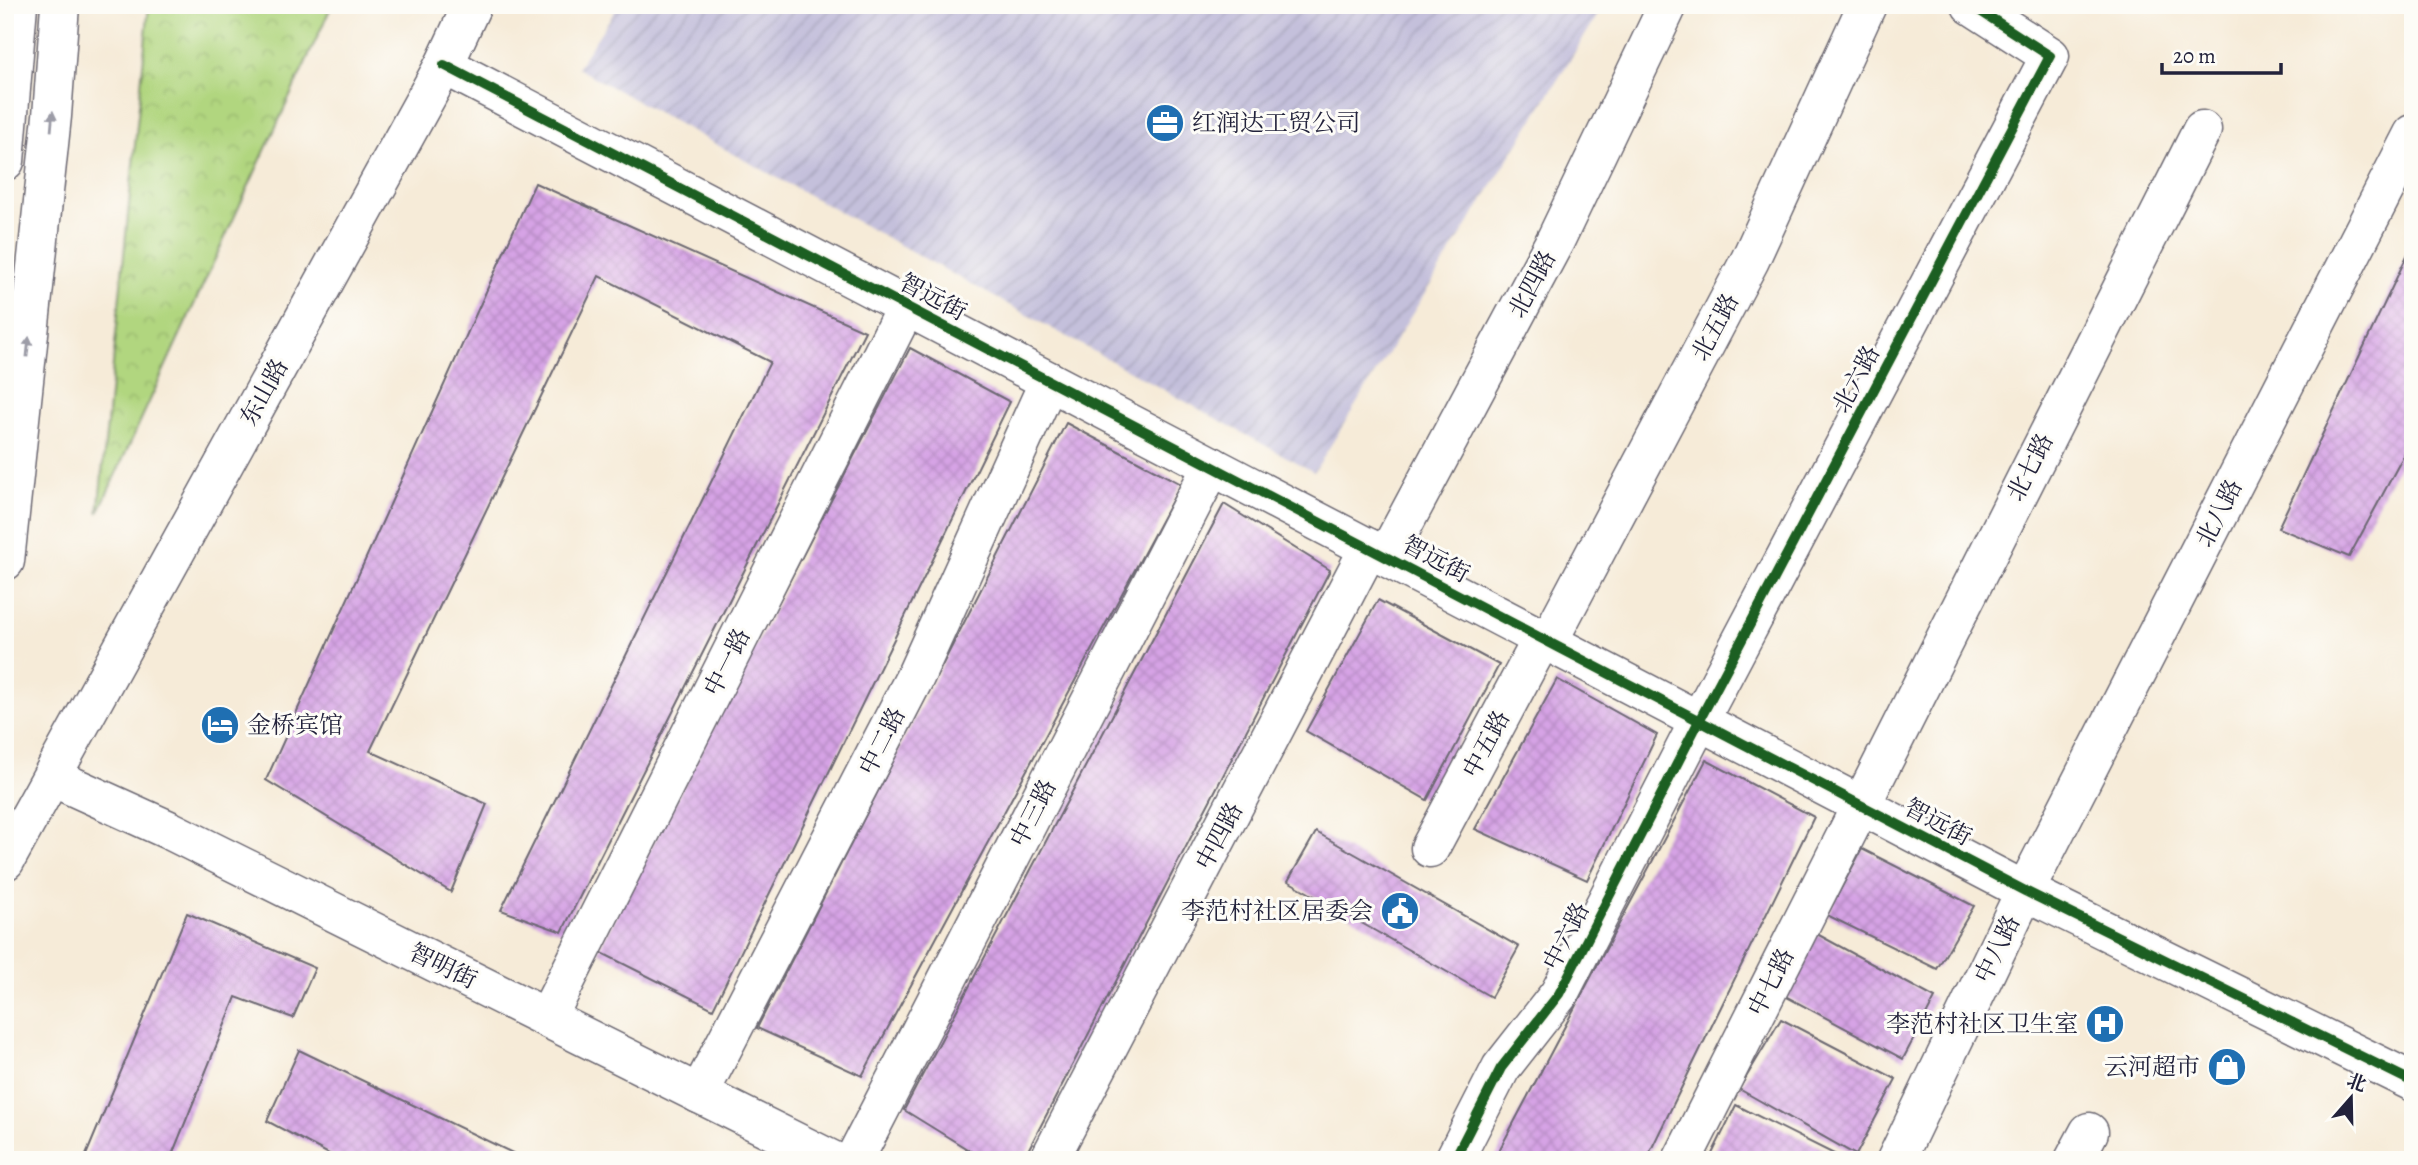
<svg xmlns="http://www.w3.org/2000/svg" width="2418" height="1165" viewBox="0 0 2418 1165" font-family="Alegreya,'Noto Serif SC',serif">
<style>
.industrial{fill:url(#industrial-furrows)}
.park{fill:url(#park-crowns);stroke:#6a7c5d;stroke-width:2}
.building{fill:url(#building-cross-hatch)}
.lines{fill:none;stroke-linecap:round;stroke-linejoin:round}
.minor-casing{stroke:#6c6872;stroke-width:41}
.tertiary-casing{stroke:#6c6872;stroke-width:41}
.primary-casing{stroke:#6c6872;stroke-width:41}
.minor{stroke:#fff;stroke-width:38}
.tertiary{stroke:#fff;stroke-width:38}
.primary{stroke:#fff;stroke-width:38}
.cycleway-casing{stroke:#fdfcf7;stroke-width:15}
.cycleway{stroke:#1b5e20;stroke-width:10}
.oneway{fill:#9c9ca7}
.labels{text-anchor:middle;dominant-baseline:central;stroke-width:6;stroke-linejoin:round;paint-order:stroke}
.poi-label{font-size:24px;fill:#22223b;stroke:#fdfcf7;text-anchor:end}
.street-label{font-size:24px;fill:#22223b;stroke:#fdfcf7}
</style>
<defs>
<pattern id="industrial-furrows" width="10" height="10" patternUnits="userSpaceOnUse" patternTransform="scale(1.75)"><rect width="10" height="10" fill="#c4c0db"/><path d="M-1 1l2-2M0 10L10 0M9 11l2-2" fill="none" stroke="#a8a5bd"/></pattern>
<pattern id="park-crowns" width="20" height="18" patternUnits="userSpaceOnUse" patternTransform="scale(1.75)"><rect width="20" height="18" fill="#b1d67f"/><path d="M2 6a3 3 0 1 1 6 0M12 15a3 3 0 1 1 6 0" fill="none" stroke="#98b76f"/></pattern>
<pattern id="building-cross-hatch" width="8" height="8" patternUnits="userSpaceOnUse" patternTransform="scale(1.75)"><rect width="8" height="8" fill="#d6a3e5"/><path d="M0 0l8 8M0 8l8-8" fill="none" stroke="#b78cc5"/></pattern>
</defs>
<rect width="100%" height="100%" fill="#fdfcf7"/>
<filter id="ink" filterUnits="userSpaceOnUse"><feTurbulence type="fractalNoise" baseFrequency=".0143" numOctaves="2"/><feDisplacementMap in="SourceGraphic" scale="14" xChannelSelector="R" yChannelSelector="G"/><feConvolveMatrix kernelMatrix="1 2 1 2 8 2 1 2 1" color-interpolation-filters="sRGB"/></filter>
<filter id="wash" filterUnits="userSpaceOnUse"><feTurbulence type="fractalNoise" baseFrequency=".00686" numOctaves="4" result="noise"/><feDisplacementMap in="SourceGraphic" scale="28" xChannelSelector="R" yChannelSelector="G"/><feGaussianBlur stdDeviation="1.57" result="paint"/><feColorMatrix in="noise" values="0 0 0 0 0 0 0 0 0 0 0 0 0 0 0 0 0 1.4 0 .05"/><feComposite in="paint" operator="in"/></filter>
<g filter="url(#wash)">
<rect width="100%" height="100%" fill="#f6ebd8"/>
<polygon class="industrial" points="619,5 1604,5 1314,472 577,68"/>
<polygon class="park" points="149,5 332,5 98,513 100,494"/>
<g id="blocks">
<g class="building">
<polygon points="535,183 865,331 562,932 501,910 770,362 599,276 370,751 487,804 451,892 266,780"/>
<polygon points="2413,243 2413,438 2349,557 2278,528"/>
<polygon points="910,348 1010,402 713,1009 598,951"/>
<polygon points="1066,423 1181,484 862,1076 757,1028"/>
<polygon points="1224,504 1330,570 1023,1160 985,1160 904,1110"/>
<polygon points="1378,600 1499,665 1427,800 1306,731"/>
<polygon points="1557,679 1657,735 1587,880 1475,829"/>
<polygon points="1706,760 1814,817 1646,1160 1494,1160"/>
<polygon points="1316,832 1519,947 1491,997 1288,881"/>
<polygon points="1862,849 1974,906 1937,969 1827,915"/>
<polygon points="187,913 315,968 293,1018 236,997 170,1160 84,1160"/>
<polygon points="1817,934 1935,998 1903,1059 1785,996"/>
<polygon points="1781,1019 1896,1079 1856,1155 1739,1089"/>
<polygon points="299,1050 527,1160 340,1160 267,1121"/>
<polygon points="1736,1105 1846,1160 1709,1160"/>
</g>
</g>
</g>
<g filter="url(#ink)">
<use href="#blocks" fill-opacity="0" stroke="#6c6872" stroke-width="2"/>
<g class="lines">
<g class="minor-casing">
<g id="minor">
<polyline points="444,65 2025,891 2413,1082"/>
<polyline points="1386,557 1556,239 1668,5"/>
<polyline points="1548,642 1750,260 1867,5"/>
<polyline points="52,777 171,831 832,1160"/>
<polyline points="1430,848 1542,639"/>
<polyline points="547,1018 906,307"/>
<polyline points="699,1094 916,675 1049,381"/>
<polyline points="854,1160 1212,466"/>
<polyline points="1049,1160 1369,548"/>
<polyline points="1454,1160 1501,1068 1559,994 1699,721 2050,56 1971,5"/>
<polyline points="1682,1160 2202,130"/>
<polyline points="1896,1160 2025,891 2413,134"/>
<polyline points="2074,1160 2089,1132"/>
</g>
</g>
<g class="tertiary-casing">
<polyline id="tertiary" points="5,861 444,65 472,5"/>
</g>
<g class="primary-casing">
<g id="primary">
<polyline points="5,161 18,5"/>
<polyline points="5,561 52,116 60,5"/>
</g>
</g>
<use href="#minor" class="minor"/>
<use href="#tertiary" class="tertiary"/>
<use href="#primary" class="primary"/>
<g class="cycleway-casing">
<g id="cycleway">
<polyline points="444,65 2025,891 2413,1082"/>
<polyline points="1454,1160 1501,1068 1559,994 1699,721 2050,56 1971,5"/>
</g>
</g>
<use href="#cycleway" class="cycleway"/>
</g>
<defs><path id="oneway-solid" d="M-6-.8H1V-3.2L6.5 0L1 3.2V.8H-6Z" transform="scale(1.75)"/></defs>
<g class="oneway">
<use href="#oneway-solid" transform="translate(52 121) rotate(-85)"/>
<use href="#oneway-solid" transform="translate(28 347) rotate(-84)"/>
</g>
</g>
<defs>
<g id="office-disc" transform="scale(2.0125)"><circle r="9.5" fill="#1f6fb2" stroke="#fdfcf7"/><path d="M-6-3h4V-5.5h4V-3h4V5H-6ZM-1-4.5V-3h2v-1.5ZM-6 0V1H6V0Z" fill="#fff"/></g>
<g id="hotel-disc" transform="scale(2.0125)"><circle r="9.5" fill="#1f6fb2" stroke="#fdfcf7"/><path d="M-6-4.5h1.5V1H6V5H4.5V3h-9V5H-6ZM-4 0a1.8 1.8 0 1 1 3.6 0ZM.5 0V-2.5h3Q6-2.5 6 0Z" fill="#fff"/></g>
<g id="civic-disc" transform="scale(2.0125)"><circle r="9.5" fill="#1f6fb2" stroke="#fdfcf7"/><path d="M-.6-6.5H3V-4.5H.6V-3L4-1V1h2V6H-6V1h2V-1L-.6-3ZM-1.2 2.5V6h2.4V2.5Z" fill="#fff"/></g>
<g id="hospital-disc" transform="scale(2.0125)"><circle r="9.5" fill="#1f6fb2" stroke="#fdfcf7"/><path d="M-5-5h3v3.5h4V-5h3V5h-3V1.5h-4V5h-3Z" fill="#fff"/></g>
<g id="shop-disc" transform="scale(2.0125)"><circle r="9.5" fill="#1f6fb2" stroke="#fdfcf7"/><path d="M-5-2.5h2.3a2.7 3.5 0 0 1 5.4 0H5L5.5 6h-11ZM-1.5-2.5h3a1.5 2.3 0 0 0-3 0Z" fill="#fff"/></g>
</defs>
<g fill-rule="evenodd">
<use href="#office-disc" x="1165" y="123"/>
<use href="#hotel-disc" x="220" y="725"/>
<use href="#civic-disc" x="1400" y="911"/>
<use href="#hospital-disc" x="2105" y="1024"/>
<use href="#shop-disc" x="2227" y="1067"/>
</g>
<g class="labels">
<g class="poi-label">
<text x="1192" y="123" text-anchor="start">红润达工贸公司</text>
<text x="247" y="725" text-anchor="start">金桥宾馆</text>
<text x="1373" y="911">李范村社区居委会</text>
<text x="2078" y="1024">李范村社区卫生室</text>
<text x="2200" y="1067">云河超市</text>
</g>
<g class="street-label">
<text transform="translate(1532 284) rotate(-62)">北四路</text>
<text transform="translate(933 297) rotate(28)">智远街</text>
<text transform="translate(1715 327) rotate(-62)">北五路</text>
<text transform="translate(1856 379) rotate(-62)">北六路</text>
<text transform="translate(264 392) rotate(-61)">东山路</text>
<text transform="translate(2030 467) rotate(-63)">北七路</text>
<text transform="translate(2219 513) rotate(-63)">北八路</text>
<text transform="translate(1436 559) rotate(28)">智远街</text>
<text transform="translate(727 662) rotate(-63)">中一路</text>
<text transform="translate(882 741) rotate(-63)">中二路</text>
<text transform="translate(1486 744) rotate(-62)">中五路</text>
<text transform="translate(1033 813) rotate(-63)">中三路</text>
<text transform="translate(1938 822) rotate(28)">智远街</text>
<text transform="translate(1219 836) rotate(-62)">中四路</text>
<text transform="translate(1566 936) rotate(-63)">中六路</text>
<text transform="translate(1997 949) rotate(-64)">中八路</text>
<text transform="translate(443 966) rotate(26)">智明街</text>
<text transform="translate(1771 982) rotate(-63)">中七路</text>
</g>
</g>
<rect width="2418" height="1165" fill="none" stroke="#fdfcf7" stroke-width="28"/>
<g transform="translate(2351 1098) rotate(20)" stroke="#fdfcf7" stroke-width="5" paint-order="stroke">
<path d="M0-5L12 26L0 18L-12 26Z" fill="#22223b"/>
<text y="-10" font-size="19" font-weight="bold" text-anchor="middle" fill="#22223b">北</text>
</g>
<path d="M2162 63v10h119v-10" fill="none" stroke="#22223b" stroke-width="3.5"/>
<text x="2173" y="63" font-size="21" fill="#22223b" stroke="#fdfcf7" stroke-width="5" paint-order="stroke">20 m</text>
</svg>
